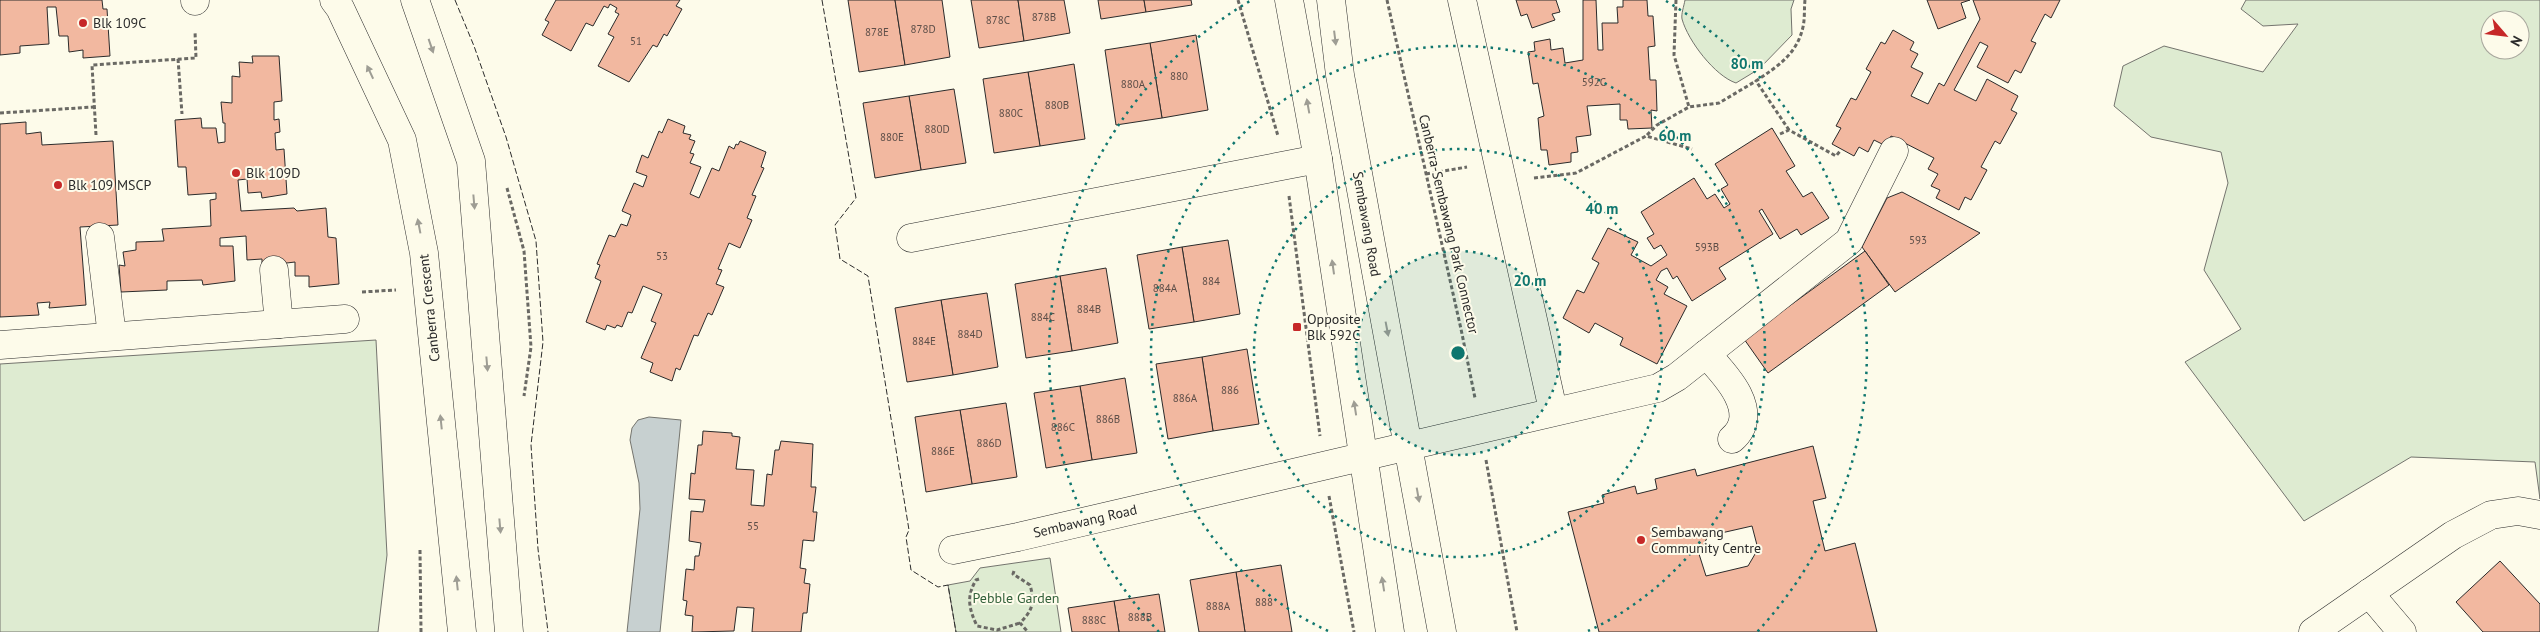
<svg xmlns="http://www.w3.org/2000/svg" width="2540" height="632" viewBox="0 0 2540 632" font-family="'PT Sans',sans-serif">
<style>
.green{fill:#deebd1;stroke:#74746e;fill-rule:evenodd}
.water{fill:#c7d0d0;stroke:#74746e}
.building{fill:#f2b8a0;stroke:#2b2b2b;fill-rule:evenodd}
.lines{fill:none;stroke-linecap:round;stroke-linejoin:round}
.minor-casing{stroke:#2b2b2b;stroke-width:29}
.major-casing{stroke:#2b2b2b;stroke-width:29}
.path{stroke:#6a6964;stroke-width:3;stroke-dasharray:4 2.5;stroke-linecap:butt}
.minor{stroke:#fdfbea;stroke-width:28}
.major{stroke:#fdfbea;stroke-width:28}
.fence{stroke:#2b2b2b;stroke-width:1;stroke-dasharray:6 2.5;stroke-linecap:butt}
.oneway{fill:#9e9d94}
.ring{fill:none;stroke:#0f766e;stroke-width:2.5;stroke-dasharray:2.5 5}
.poi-dot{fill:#c62828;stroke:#fdfbea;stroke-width:2}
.labels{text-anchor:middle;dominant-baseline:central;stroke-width:4;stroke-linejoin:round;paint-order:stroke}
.number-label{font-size:11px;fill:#5d4e48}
.poi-label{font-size:14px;fill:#2b2b2b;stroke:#fdfbea;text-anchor:start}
.street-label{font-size:14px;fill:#2b2b2b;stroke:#fdfbea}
.park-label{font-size:14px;fill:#34623c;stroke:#fdfbea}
.centre{fill:#0f766e;stroke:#fdfbea;stroke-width:2.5}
.ring-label{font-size:15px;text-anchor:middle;font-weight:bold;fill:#0f766e;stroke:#fdfbea;stroke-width:4;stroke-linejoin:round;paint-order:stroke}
</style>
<rect width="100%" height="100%" fill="#fdfbea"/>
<g class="green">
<path d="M1685,0H1794L1791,9L1792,35L1759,69L1736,83C1715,76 1688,41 1682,19C1681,14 1684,6 1685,0Z"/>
<path d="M2246,0H2540V499L2535,462L2411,457L2304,521L2185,362L2241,329L2204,270L2228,183L2221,152L2151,137L2114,106L2123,66L2164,46L2263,72L2298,24L2263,26L2241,9ZM2490,20H2520V50H2490Z"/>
<polygon points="376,340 387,555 378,632 0,632 0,364"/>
<polygon points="1050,558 1061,632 956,632 948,585 970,581 980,568"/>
</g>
<polygon class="water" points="649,417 681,420 660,632 627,632 640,509 639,483 630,440 632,428 638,420"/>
<g class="building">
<polygon points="0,0 102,0 103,9 107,9 110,56 83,58 83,50 69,52 68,36 59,36 56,7 47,7 49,44 20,46 20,53 0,55"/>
<polygon points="556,0 680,0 676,6 682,9 667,36 664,34 657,47 653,45 629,82 598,66 614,37 608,34 619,14 615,12 617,8 610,4 608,8 604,6 593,26 586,23 571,51 542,35 549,22 545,20"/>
<polygon points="848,0 895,0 905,65 859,72"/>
<polygon points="895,0 942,0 950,57 905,65"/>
<polygon points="971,0 1018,0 1024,41 979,48"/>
<polygon points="1018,0 1064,0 1070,33 1024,41"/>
<polygon points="1098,0 1144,0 1146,12 1101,19"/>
<polygon points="1144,0 1191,0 1192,5 1146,12"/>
<polygon points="1516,0 1556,0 1560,12 1552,14 1555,20 1532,28 1527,14 1521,16"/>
<polygon points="1583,0 1596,0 1598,50 1603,50 1602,23 1618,23 1617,7 1623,7 1623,0 1647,0 1648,16 1653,16 1655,46 1648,47 1650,80 1656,80 1657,111 1651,110 1652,128 1628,129 1627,120 1620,120 1620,104 1587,106 1591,135 1576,137 1578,152 1571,153 1571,162 1549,165 1547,150 1541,150 1538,118 1544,116 1538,83 1533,84 1528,52 1535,51 1534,42 1550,39 1551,50 1563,48 1565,63 1583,60"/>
<polygon points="1927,0 1970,0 1961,3 1966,18 1938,29"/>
<polygon points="1973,0 2060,0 2051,18 2045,14 2031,41 2036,43 2021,73 2015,70 2008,83 1977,67 1988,46 1980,42 1954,90 1976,101 1987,79 2018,96 2011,110 2017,113 2000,144 1995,141 1981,167 1987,170 1971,200 1965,197 1959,210 1936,198 1940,190 1931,186 1938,174 1928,169 1934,158 1891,136 1886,146 1874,140 1868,152 1859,147 1854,156 1832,144 1841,128 1836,126 1851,98 1856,100 1871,72 1866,69 1881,42 1885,44 1893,30 1914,42 1910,50 1918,54 1911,67 1923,73 1911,96 1928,104 1939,83 1944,86 1980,19"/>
<polygon points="1196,35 1208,110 1162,118 1150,43"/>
<polygon points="1150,43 1162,118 1116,125 1105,50"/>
<polygon points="252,56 279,56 282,101 274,102 274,120 279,119 280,132 275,133 276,150 284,149 287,194 262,198 261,192 248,193 247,179 238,180 241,211 294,208 297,211 326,208 328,237 336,238 339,284 309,287 309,276 295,276 295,262 262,266 262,259 247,260 246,236 220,238 220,246 233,246 235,281 203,285 202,280 167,281 167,290 121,292 119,265 125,266 123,252 136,250 136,242 164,241 162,229 211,226 210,200 216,199 216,193 188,195 186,167 178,167 175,120 201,118 202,128 216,128 218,143 225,142 225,123 223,123 221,102 232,103 232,76 240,77 239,62 253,63"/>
<polygon points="1074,64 1085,139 1040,146 1028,72"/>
<polygon points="1028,72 1040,146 994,153 983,79"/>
<polygon points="954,89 966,163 921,170 909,96"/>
<polygon points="909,96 921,170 875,178 863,103"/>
<polygon points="668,119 685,126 683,133 691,135 689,139 695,141 690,153 694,154 690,163 701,167 690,194 699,198 712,168 719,171 729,146 734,149 736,144 738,145 740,141 766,152 761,167 764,168 752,195 756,196 747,218 752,220 740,248 729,243 718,269 722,270 716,284 724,287 712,315 708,313 698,336 694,335 680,370 676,368 672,381 650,372 653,363 641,358 656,323 651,321 662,294 643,286 632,313 628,312 622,327 617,325 615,328 607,325 605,330 586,322 601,281 595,278 600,265 597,264 609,235 615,237 621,224 627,226 631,215 622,211 634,183 643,187 647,176 636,172 642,155 648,158 659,131 662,133"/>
<polygon points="26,122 26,134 41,132 42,145 113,141 118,225 80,227 86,305 49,308 50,302 37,303 39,315 0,317 0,124"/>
<polygon points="1772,128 1795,166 1786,171 1803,197 1812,192 1829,218 1801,235 1797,229 1780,239 1762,209 1759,211 1773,234 1719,268 1726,279 1692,301 1677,276 1673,279 1667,268 1661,271 1656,280 1668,287 1664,294 1687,306 1657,364 1620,345 1623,338 1595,323 1589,333 1563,318 1577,290 1584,293 1599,263 1592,259 1608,228 1638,242 1631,255 1651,266 1667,255 1661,245 1654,249 1647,238 1654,234 1641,212 1694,178 1707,199 1715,194 1724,208 1730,204 1721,189 1728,185 1715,164"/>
<polygon points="1902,192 1980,233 1895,292 1862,247 1887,198"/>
<polygon points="1228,240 1240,314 1194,322 1182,247"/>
<polygon points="1182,247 1194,322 1149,329 1137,255"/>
<polygon points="1865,251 1889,285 1768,373 1744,339"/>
<polygon points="1106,268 1118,343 1072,351 1060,276"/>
<polygon points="1060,276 1072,351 1026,358 1015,284"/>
<polygon points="987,293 998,367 953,375 941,300"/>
<polygon points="941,300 953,375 907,382 895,308"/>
<polygon points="1247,349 1259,424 1213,431 1202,357"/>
<polygon points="1202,357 1213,431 1168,439 1156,364"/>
<polygon points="1125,378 1137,453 1092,460 1080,386"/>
<polygon points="1080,386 1092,460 1046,468 1034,393"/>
<polygon points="1006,403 1017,477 972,484 960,410"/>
<polygon points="960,410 972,484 926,492 915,417"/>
<polygon points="703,431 732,433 732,436 740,437 736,469 754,470 751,505 764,506 767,474 772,475 775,450 779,450 781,441 813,444 811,487 816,487 813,512 817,512 814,541 803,540 800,568 806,569 804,583 810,584 807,613 803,613 801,632 752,632 754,608 737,607 734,631 692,632 693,616 685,615 687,601 683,600 686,569 694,570 695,556 699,556 701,543 689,541 691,511 703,512 705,500 689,499 691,473 695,474 698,445 702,445"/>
<path d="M1813,446L1826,498L1813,501L1825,551L1855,543L1877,632H1599L1568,512L1604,503L1602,495L1635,486L1637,494L1657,489L1655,479L1695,469L1697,476ZM1752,526L1758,549L1748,566L1706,576L1699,554L1708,536Z"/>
<polygon points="2500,561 2540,604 2540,632 2483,632 2456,602"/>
<polygon points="1281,565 1292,632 1245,632 1236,572"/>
<polygon points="1236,572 1245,632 1199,632 1190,580"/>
<polygon points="1159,594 1165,632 1119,632 1114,601"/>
<polygon points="1114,601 1119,632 1072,632 1068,608"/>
</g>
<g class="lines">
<g class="minor-casing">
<g id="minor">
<polyline points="195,0 195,1"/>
<polyline points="334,0 340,8 402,140 424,253 462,632"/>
<polyline points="415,0 471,161 509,632"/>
<polyline points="1462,0 1553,410"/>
<polyline points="100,237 112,336"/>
<polyline points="911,238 1318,159"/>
<polyline points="274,270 279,324"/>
<polyline points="0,345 345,319"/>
<path d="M1706,354C1726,375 1762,413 1732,439"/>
<polyline points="953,550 1018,537 1658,388 1677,377 1849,241 1894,151"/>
<polyline points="2369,593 2402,632"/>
<polyline points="2313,632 2453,535 2491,515 2518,511 2540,515"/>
</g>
</g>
<g class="major-casing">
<g id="major">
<polyline points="1289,0 1318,159 1390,632"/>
<polyline points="1331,0 1340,75 1442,632"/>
</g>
</g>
<g class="path">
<polyline points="1238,0 1278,136"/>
<polyline points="1387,0 1461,329 1475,398"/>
<polyline points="1676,0 1674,55 1689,107"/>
<polyline points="178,59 182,114"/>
<polyline points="0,113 94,107"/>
<path d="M1789,130L1756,81C1778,66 1797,54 1803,27C1805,18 1804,9 1805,0"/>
<polyline points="1780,134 1789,130 1836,156 1841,150"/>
<polyline points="96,135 92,65 196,58 195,31"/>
<polyline points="1647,135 1657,125 1689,107 1719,103 1756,81"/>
<polyline points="1426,174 1467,167"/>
<polyline points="1534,178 1576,173 1646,136 1692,149"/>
<polyline points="507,188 524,251 531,347 524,396"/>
<polyline points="1289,196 1320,436"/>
<polyline points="362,292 396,290"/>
<polyline points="1486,460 1517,632"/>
<polyline points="1329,496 1354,632"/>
<polyline points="420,550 421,632"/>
<path d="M1014,571L1013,574L1030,585C1035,602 1033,610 1020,623L1028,632"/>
<path d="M979,579L976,580C966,597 969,609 977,626L997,630L1020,623"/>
</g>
<use href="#minor" class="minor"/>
<use href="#major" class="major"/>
<g class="fence">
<polyline points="455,0 474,46 506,137 536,241 543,342 531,445 538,549 548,632"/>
<polyline points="822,0 856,198 835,225 840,259 868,276 909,530 906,537 911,570 938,587 948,585 956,632"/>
</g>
</g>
<defs><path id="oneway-solid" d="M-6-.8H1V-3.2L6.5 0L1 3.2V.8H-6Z" transform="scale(1.25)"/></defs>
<g class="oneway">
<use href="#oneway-solid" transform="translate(1335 38) rotate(83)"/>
<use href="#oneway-solid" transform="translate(431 46) rotate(71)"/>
<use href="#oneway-solid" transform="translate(370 72) rotate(-115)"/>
<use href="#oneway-solid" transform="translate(1308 106) rotate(-100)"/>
<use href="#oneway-solid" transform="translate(474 202) rotate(85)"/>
<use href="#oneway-solid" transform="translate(419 226) rotate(-101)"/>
<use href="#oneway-solid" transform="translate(1333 267) rotate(-98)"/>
<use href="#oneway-solid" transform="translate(1387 329) rotate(79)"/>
<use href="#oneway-solid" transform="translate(487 364) rotate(85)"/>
<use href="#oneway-solid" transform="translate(1355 408) rotate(-99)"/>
<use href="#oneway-solid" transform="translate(441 422) rotate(-96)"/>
<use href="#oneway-solid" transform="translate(1418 495) rotate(80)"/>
<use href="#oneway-solid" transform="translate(500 526) rotate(85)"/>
<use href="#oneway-solid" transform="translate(457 583) rotate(-96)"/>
<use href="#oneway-solid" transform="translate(1383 584) rotate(-99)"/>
</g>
<circle cx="1458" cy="353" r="102" fill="#0f766e" fill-opacity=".12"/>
<g class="ring">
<circle cx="1458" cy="353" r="102"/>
<circle cx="1458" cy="353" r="204"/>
<path d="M1328 631A307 307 0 1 1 1588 631"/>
<path d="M1159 632A409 409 0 0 1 1250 1M1666 1A409 409 0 0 1 1757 632"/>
</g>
<g class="poi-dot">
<circle cx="83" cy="23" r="5"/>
<circle cx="236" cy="173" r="5"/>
<circle cx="58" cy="185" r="5"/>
<rect x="1292" y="322" width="10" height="10" rx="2.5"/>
<circle cx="1641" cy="540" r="5"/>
</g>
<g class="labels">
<g class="number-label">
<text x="1044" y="17">878B</text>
<text x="998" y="20">878C</text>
<text x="923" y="29">878D</text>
<text x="877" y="32">878E</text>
<text x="636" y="41">51</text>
<text x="1179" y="76">880</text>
<text x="1594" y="82">592C</text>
<text x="1133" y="84">880A</text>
<text x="1057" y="105">880B</text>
<text x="1011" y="113">880C</text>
<text x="937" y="129">880D</text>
<text x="892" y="137">880E</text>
<text x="1918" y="240">593</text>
<text x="1707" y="247">593B</text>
<text x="662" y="256">53</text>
<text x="1211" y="281">884</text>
<text x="1165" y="288">884A</text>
<text x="1089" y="309">884B</text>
<text x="1043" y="317">884C</text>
<text x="970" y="334">884D</text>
<text x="924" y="341">884E</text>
<text x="1230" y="390">886</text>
<text x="1185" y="398">886A</text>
<text x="1108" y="419">886B</text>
<text x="1063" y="427">886C</text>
<text x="989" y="443">886D</text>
<text x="943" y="451">886E</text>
<text x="753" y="526">55</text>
<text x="1264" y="602">888</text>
<text x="1218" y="606">888A</text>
<text x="1140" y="617">888B</text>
<text x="1094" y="620">888C</text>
</g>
<g class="poi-label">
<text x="93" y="23">Blk 109C</text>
<text x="246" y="173">Blk 109D</text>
<text x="68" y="185">Blk 109 MSCP</text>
<text x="1307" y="319">Opposite<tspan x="1307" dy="16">Blk 592C</tspan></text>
<text x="1651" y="532">Sembawang<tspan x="1651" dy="16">Community Centre</tspan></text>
</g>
<g class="street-label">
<text transform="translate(1367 224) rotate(80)">Sembawang Road</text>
<text transform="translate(1449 224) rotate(77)">Canberra-Sembawang Park Connector</text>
<text transform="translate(429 308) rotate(-96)">Canberra Crescent</text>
<text transform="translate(1085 521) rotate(-13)">Sembawang Road</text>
</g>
<g class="park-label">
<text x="1016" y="598">Pebble Garden</text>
</g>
</g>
<circle cx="1458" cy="353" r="8" class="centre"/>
<g class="ring-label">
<text x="1747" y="69">80 m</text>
<text x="1675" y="141">60 m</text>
<text x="1602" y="214">40 m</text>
<text x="1530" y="286">20 m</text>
</g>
<g transform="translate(2505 35) rotate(118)"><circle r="24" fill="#fdfbea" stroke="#a9a89e"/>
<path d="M0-4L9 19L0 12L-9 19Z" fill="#c62828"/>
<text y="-8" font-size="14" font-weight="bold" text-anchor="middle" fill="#2b2b2b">N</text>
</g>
</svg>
